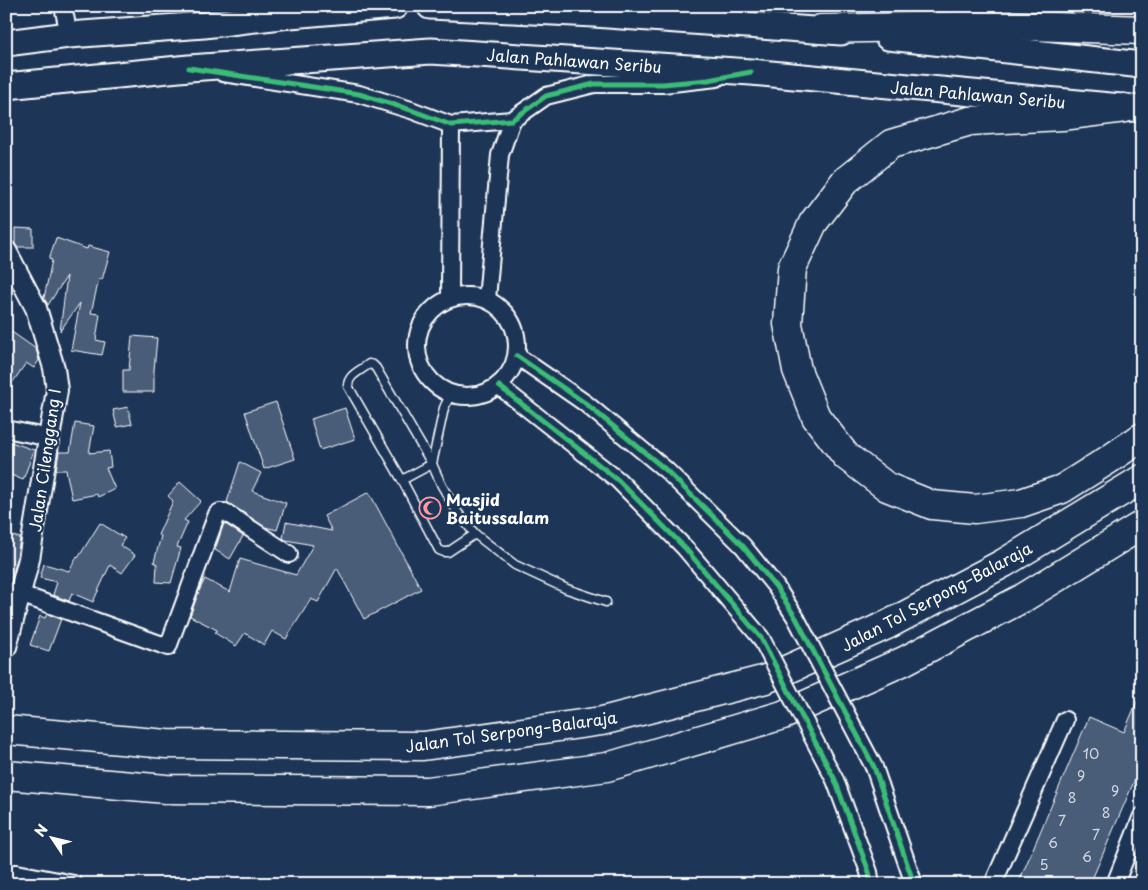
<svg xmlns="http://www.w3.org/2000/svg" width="1148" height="890" viewBox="0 0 1148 890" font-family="'Playpen Sans',sans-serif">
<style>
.building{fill:#4a5d79;stroke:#fff}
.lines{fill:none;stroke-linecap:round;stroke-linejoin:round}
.service-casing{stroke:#fff;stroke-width:11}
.minor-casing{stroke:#fff;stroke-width:20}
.tertiary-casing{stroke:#fff;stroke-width:24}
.primary-casing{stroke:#fff;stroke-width:29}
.motorway-casing{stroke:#fff;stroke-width:31}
.service{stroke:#1d3557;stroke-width:8}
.minor{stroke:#1d3557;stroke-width:16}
.tertiary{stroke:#1d3557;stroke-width:20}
.primary{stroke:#1d3557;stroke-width:25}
.motorway{stroke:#1d3557;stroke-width:28}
.minor-bridge-casing{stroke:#fff;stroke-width:20;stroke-linecap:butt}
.minor-bridge{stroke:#1d3557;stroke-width:16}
.cycleway-casing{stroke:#1d3557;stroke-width:8}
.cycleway{stroke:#3abd76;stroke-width:5}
.labels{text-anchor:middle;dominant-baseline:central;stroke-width:4.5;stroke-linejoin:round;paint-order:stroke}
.number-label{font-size:14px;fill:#d2d6de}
.street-label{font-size:16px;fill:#fff;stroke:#1d3557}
.poi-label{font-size:16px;font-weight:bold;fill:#fff;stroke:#1d3557;text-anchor:start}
</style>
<rect width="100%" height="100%" fill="#1d3557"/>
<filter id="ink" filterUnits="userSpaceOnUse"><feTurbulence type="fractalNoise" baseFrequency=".02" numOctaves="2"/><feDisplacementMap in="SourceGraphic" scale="10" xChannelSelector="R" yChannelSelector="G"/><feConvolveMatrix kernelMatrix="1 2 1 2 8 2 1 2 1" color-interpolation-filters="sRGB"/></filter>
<g filter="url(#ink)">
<g class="building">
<polygon points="15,228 33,229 33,247 17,247 15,244"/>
<polygon points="56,238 87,249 88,246 110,252 102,280 99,279 91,313 100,314 96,340 105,342 102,355 71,350 80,303 60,331 67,276 48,305 44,298 52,260 49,259"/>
<polygon points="6,328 36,349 39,360 34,368 26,363 6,392"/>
<polygon points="132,336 157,338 154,370 154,392 123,392 123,370 129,370"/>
<polygon points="276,402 295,459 264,469 245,412"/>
<polygon points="128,407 132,424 117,427 113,410"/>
<polygon points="345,408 355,439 320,450 311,419"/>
<polygon points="75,423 94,426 89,453 109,451 111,467 106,468 115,489 98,497 97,494 72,499 66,470 56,470 59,452 70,452"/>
<polygon points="11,442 34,450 23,480 6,473 6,455"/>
<polygon points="240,462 261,473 252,491 286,503 277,530 265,527 230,504 227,502"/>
<polygon points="180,482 201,501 184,520 188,522 177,547 181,548 171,583 156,582 157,564 154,562 161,536 158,535 173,501 168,496"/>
<polygon points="369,492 421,589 364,619 337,568 318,602 311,599 286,639 272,631 264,645 245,633 236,646 215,633 217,630 190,616 199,591 205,579 230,592 240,559 296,575 313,545 286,540 283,538 286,522 332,531 324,516"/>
<polygon points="100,523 125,538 120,545 135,555 122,573 110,565 93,602 72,593 69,601 53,595 57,582 40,578 44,564 69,571 77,557 78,558"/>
<polygon points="224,523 243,536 230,559 215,550"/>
<polygon points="6,534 20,538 17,557 11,582 6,581"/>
<polygon points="47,614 61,619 49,651 30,645 40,616 45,618"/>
<polygon points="1142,690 1142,763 1090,884 1018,884 1089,717 1124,732"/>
</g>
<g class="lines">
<g class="service-casing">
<g id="service">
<polyline points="450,395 444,408 432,464 442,486 458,513 475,534 515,565 567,589 606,602"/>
<path d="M402,480L432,464L376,368L373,365L369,364C360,371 348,375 348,386L402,480L439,550L444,552H448L475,534"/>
</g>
</g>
<g class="minor-casing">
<g id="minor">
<polyline points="63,6 69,35"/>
<polyline points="223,73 359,94 411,110 451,125 512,120 546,96 594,84 663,84 717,78"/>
<circle cx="467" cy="346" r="50"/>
<polyline points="450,298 451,125"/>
<polyline points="487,299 500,155 512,120"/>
<polyline points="517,356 585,403 666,470 743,546 776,587 796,618"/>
<polyline points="499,386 618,480 685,548 761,638"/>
<polyline points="6,429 50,438"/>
<polyline points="6,591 20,594 168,647 217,514 220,512 225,512 289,554"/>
<polyline points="874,767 914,884"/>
<polyline points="835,780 869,872 871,884"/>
<polyline points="6,873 17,873 74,884"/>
<polyline points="993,884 1065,720"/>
<polyline points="1115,884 1142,816"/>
</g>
</g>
<g class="tertiary-casing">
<polyline id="tertiary" points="6,251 36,308 54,368 57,390 29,559 6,647"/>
</g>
<g class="primary-casing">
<g id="primary">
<polyline points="430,6 594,14 841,32"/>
<polyline points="888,37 1142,65"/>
<polyline points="6,43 69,35 204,25 290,15 395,6"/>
<polyline points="6,86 189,68 431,51 751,72 1142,109"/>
</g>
</g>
<g class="motorway-casing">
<g id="motorway">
<polyline points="821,29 1003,25 1142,30"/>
<polyline points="1125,108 1062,116 970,121 891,144 845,181 813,223 792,268 788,324 797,370 816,417 846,456 887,487 932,505 975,509 1021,503 1062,489 1108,460 1142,437"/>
<polyline points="6,730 167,744 423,746 602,721 766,679 887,625 1004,563 1142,479"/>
<polyline points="6,775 166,789 428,791 607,767 783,715 904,661 1023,598 1142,525"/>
</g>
</g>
<use href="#service" class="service"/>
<use href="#minor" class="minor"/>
<use href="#tertiary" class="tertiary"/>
<use href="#primary" class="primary"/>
<use href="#motorway" class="motorway"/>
<g class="minor-bridge-casing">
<g id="minor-bridge">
<polyline points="796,618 874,767"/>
<polyline points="761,638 835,780"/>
</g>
</g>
<use href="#minor-bridge" class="minor-bridge"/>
<g class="cycleway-casing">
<g id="cycleway">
<polyline points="189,68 359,94 411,110 451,125 512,120 546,96 594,84 663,84 708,80 751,72"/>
<polyline points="517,356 585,403 666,470 743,546 776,587 796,618 874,767 914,884"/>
<polyline points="499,386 618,480 685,548 761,638 835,780 869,872 871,884"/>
</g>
</g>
<use href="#cycleway" class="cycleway"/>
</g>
</g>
<defs>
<g id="mosque-ring" transform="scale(1.125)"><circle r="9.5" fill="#1d3557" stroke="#ff9aa2" stroke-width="1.5"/><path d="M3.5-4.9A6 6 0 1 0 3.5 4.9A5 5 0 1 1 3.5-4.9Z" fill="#ff9aa2"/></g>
</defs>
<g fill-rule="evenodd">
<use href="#mosque-ring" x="430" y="508"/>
</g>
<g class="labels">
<g class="number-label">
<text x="1091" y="753">10</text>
<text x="1081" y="775">9</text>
<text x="1115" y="790">9</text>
<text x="1072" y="797">8</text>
<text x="1106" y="812">8</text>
<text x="1062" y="820">7</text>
<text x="1096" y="834">7</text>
<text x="1053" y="842">6</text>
<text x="1087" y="856">6</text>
<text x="1044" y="864">5</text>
</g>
<g class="street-label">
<text transform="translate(574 60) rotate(4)">Jalan Pahlawan Seribu</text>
<text transform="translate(978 94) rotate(5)">Jalan Pahlawan Seribu</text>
<text transform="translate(44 460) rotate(-82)">Jalan Cilenggang I</text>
<text transform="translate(936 596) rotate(-28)">Jalan Tol Serpong–Balaraja</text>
<text transform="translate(511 731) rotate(-8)">Jalan Tol Serpong–Balaraja</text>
</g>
<g class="poi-label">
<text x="446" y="499">Masjid<tspan x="446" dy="18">Baitussalam</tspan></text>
</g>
</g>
<rect width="1148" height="890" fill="none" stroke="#1d3557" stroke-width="25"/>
<rect x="12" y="12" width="1123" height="865" fill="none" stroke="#fff" stroke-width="2" filter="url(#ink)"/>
<g transform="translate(52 838) rotate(305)" stroke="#1d3557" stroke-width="4" paint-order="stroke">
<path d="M0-4L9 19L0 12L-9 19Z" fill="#ffffff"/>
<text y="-8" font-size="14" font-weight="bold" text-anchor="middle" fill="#ffffff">N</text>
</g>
</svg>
